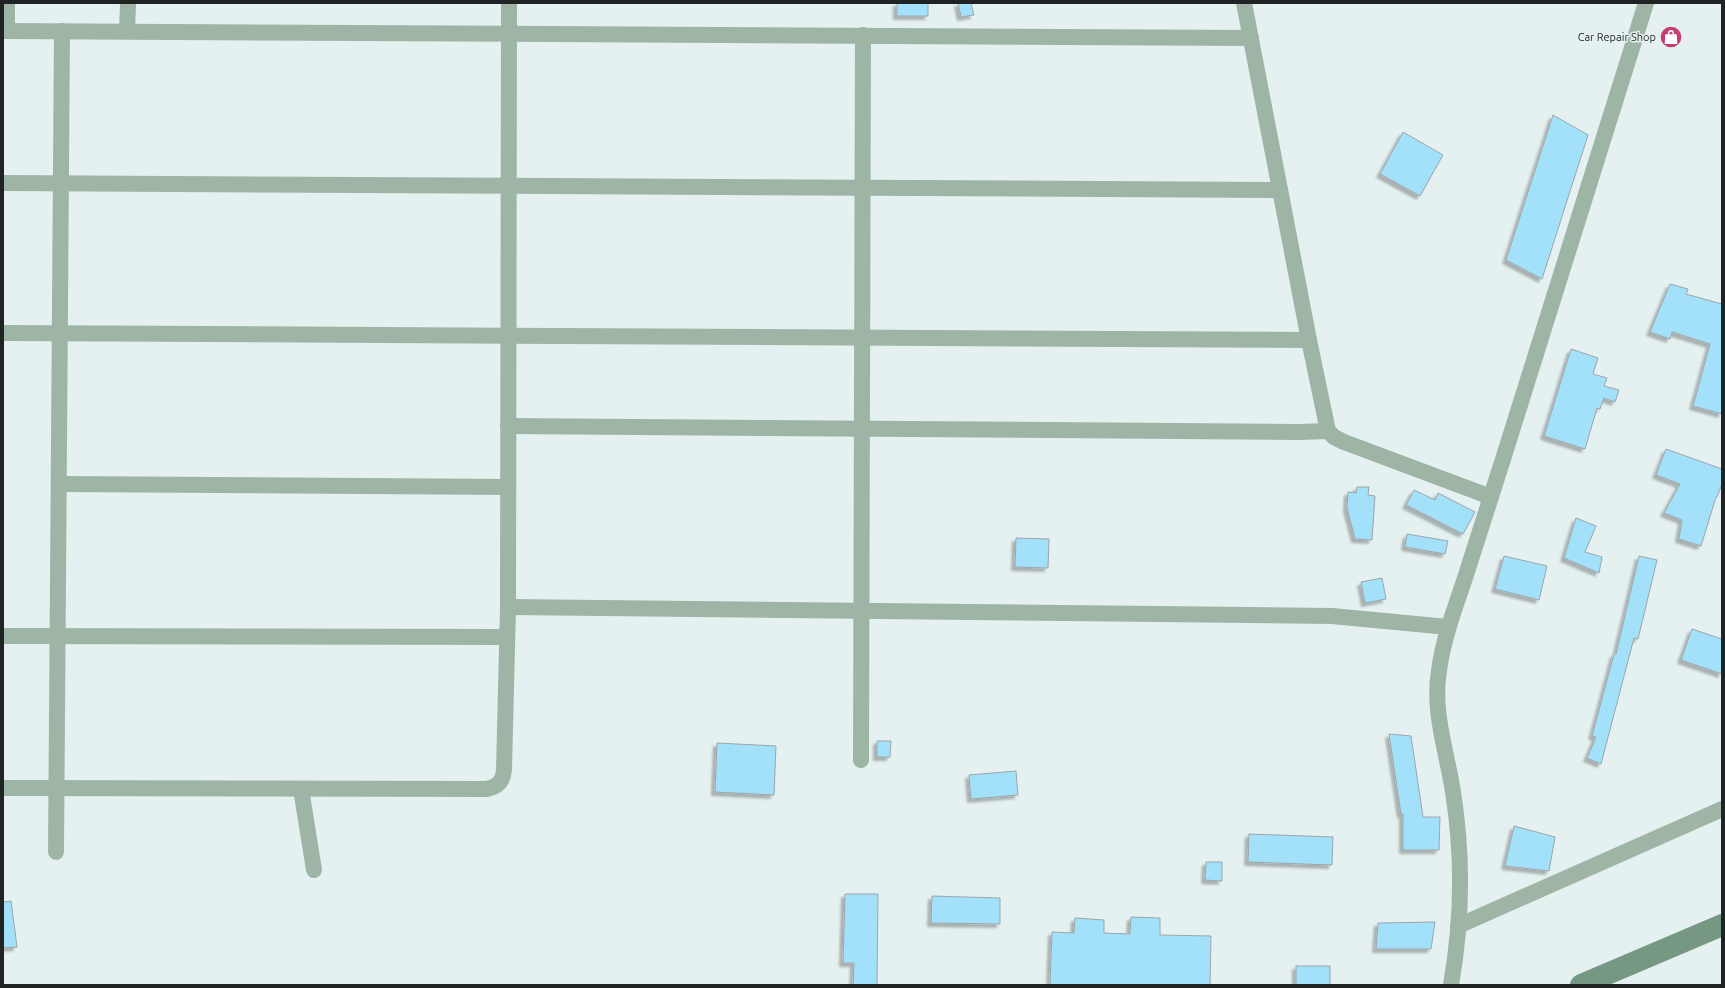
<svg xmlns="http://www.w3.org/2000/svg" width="1725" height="988" viewBox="0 0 1725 988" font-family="Ubuntu,sans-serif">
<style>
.building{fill:#a3e1fa;stroke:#9ba5a9;filter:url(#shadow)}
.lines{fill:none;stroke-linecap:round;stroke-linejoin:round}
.street{stroke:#9eb5a6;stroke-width:16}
.secondary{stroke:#769883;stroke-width:22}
.labels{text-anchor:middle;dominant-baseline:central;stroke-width:3;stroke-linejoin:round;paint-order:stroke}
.poi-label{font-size:11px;fill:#1f2323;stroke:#e5f1f0;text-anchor:end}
</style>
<defs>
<filter id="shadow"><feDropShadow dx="-3.5" dy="3.5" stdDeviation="1" flood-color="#0004"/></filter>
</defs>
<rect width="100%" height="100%" fill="#e5f1f0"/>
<g class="building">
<rect x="897" y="3" width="31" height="13"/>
<polygon points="958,3 971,3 974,15 961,17"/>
<polygon points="1553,115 1588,135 1542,279 1506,260"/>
<polygon points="1403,132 1443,155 1420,196 1380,174"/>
<polygon points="1670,284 1688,289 1686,294 1722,304 1722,414 1693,406 1710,344 1672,332 1670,339 1650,332"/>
<polygon points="1571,349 1598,358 1593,374 1607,378 1604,386 1619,390 1615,402 1604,398 1600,409 1597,408 1585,449 1544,436"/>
<polygon points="1666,449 1722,469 1722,484 1717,497 1716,497 1701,546 1679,539 1682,520 1664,513 1680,484 1656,475"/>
<polygon points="1357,487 1369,487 1368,495 1375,496 1372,540 1355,539 1347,508 1348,492 1356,493"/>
<polygon points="1414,490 1435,500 1438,493 1475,512 1463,534 1406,505"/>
<polygon points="1576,518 1596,526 1585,552 1602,557 1599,573 1564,558"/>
<polygon points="1407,534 1448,541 1445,554 1405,547"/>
<polygon points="1016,538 1049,539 1048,568 1015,567"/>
<polygon points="1504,556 1547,566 1539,600 1495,589"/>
<polygon points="1639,556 1657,560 1638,639 1634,638 1601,764 1587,758 1596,737 1592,736 1614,654 1616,654"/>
<polygon points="1382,578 1386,599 1365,603 1361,582"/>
<polygon points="1692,629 1722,639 1722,674 1681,660"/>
<polygon points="1389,734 1411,736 1423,817 1440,817 1439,850 1403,850 1403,814 1401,814"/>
<polygon points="877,741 891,741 890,757 877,757"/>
<polygon points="717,743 776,746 774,795 715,792"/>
<polygon points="1016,771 1018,795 971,799 969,775"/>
<polygon points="1514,826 1555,837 1549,871 1505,866"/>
<polygon points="1249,834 1333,837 1332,865 1248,862"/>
<polygon points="1206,862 1222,862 1222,881 1205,880"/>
<polygon points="845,894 878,894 877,985 853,985 854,963 843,963"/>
<polygon points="932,896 1000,898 1000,924 931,923"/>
<polygon points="11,901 17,947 3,948 3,902"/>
<polygon points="1131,917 1160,918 1160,935 1211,936 1210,985 1050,985 1052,932 1074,933 1075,918 1104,920 1104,933 1130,934"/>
<polygon points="1435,922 1431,949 1376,949 1378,923"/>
<rect x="1296" y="966" width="34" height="19"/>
</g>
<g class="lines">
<g class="street">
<polyline points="1244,3 1309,340 1328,431 1334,437 1344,442 1491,497"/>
<polyline points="3,31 1251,38"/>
<polyline points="7,31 7,3"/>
<polyline points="127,31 128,3"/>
<polyline points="3,183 1280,190"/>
<polyline points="3,333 1309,340"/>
<polyline points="508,426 1300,432 1328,431"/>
<polyline points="59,484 508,487"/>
<polyline points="508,607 1332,616 1448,627"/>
<polyline points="3,636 507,637"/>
<polyline points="861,760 863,35"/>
<path d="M3,788L486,789C498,787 503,781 504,770L508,607L509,3"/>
<polyline points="301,789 314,870"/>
<polyline points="56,852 62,31"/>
<polyline points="1458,926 1722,809"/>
<path d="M1451,985C1462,922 1463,855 1453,792C1447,752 1432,711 1439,671C1443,639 1455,608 1465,578C1478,537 1491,497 1504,456C1551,305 1599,154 1646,3"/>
</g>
<polyline class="secondary" points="1581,985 1722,925"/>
</g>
<defs>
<g id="shop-disc" transform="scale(1.15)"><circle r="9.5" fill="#c53b74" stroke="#e5f1f0"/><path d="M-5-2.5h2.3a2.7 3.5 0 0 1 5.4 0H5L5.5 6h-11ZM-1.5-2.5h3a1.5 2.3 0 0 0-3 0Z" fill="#fff"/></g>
</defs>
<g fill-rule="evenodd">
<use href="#shop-disc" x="1671" y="37"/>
</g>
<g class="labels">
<g class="poi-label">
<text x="1656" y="37">Car Repair Shop</text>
</g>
</g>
<rect width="1725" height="988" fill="none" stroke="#1f2323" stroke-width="8"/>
</svg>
